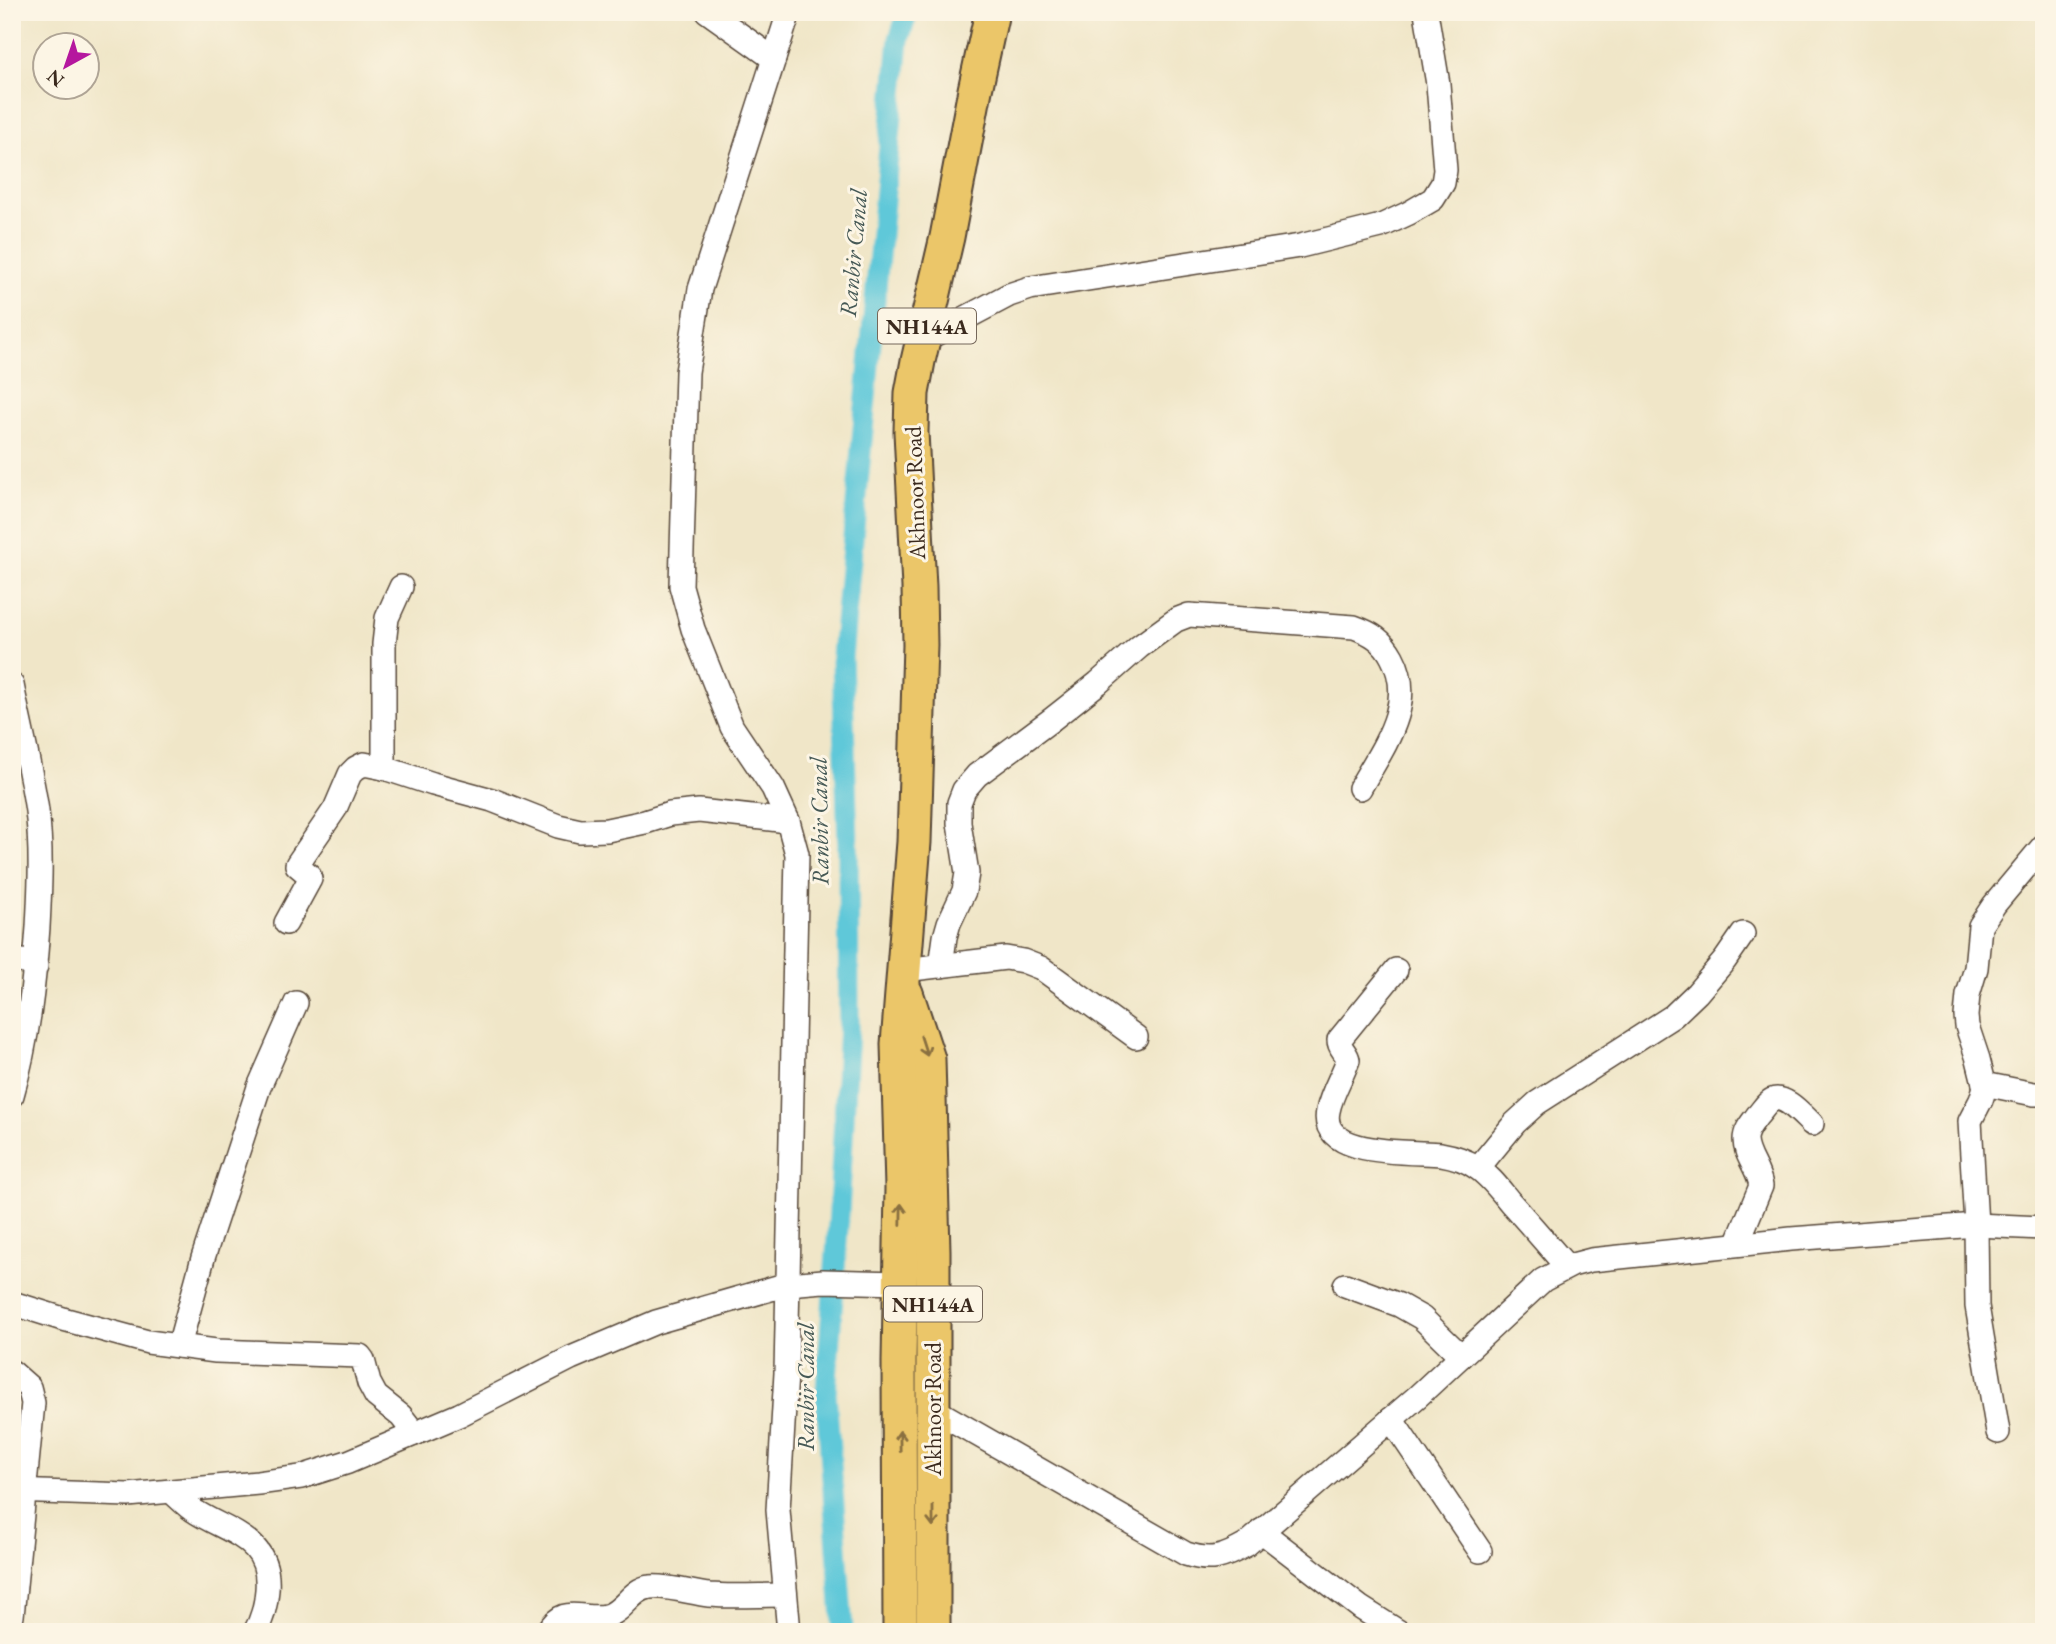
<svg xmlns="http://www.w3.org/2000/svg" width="2056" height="1644" viewBox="0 0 2056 1644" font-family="'EB Garamond',serif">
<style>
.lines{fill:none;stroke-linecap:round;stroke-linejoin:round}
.canal{stroke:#5ec8d9;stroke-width:21}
.minor-casing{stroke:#564638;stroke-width:26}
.highway-casing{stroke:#564638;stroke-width:37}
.minor{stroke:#fff;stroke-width:23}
.highway{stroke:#ebc669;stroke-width:33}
.oneway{stroke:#8a7040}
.labels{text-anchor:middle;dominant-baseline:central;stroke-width:6;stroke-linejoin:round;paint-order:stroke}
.shield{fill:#fcf5e5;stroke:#75675a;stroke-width:2}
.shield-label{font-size:21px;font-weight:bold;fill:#3b2a1e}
.street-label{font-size:23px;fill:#3b2a1e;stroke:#fcf5e5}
.water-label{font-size:24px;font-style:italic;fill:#465956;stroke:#fcf5e5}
</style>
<rect width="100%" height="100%" fill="#fcf5e5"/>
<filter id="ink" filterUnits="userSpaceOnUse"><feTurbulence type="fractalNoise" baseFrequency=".0143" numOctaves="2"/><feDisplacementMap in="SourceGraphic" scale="14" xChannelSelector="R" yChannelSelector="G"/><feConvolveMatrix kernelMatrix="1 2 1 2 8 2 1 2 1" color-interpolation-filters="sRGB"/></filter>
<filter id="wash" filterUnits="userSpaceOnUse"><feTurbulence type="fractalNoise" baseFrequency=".00686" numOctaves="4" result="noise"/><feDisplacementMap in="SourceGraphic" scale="28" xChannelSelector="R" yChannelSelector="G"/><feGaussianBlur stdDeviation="1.57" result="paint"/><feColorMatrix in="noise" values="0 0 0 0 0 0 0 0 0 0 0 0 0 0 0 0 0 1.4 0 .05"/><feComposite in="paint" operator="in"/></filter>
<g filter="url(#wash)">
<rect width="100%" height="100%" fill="#f0e6c8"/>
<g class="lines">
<polyline class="canal" points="843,1632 826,1393 839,1212 849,1027 848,844 842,657 899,39 908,12"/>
</g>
</g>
<g filter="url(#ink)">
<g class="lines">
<g class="minor-casing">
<g id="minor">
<polyline points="708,12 774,59"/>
<polyline points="924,340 1009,295 1030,288 1300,246 1381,226 1409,213 1433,199 1443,183 1445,170 1438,84 1426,12"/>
<path d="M12,685C20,727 31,769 37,811C42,849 40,889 38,927C34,984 28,1040 12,1095"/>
<polyline points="384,768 384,644 387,618 401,587"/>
<polyline points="286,923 310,879 309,875 297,865 298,863 335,809 350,774 356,768 364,764 384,768 433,784 492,800 558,826 580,831 607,830 645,822 670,814 699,811 788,821"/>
<polyline points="12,958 36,966"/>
<path d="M941,966L945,937L949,923L964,891L967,873L959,823V803L964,790L977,775L1051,720L1098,683L1139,647L1176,620L1189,615L1354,627C1371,633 1383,640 1392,657C1417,703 1383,747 1360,788"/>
<polyline points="904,970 1006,958 1023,961 1041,968 1136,1037"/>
<path d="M1396,970L1339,1040C1339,1049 1347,1052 1348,1060C1342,1077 1331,1094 1328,1111C1318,1158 1415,1151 1441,1154C1453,1156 1466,1160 1476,1167C1490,1176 1500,1190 1510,1202C1529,1223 1548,1245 1567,1267"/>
<polyline points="1984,1084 2034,1094 2044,1094"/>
<polyline points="1478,1168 1515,1123 1537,1103 1673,1016 1697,993 1725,960 1743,934"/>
<path d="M1737,1244L1761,1186C1759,1169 1745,1156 1745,1140C1745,1130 1752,1123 1757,1116C1762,1111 1766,1103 1772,1100C1785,1094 1803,1116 1812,1124"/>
<polyline points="1345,1285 1399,1305 1422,1318 1461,1356"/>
<polyline points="12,1303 63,1319 148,1342 216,1351 360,1356 363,1360 369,1383 376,1396 401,1416 415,1434"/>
<polyline points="179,1346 203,1258 259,1087 296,1003"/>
<polyline points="12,1372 29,1387 33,1403 12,1616"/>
<path d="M933,1409L1186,1554C1211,1562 1223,1558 1246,1545L1418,1396L1543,1280L1572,1265L1591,1260L1791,1239L1976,1225L2044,1228"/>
<polyline points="1391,1419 1480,1551"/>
<polyline points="1998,1432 1977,1306 1976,1225 1970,1121 1981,1100 1985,1087 1978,1059 1967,1026 1966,1016 1968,995 1976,968 1980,926 1994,905 2044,845"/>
<polyline points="12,1491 128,1495 258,1483 301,1477 348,1462 459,1415 571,1358 656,1322 788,1284 823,1281 900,1283"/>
<path d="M171,1491C179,1498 187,1507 196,1512C231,1534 271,1539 267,1590C266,1604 262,1620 255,1632"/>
<polyline points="1261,1531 1361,1608 1399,1632"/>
<path d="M548,1632C564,1603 581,1621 606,1616C624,1612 631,1589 650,1587C665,1585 692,1593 709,1595C734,1597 760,1595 785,1595"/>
<polyline points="789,1632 778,1510 786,1373 797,854 788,821 773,788 732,727 693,629 681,586 687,372 700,289 789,12"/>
</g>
</g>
<g class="highway-casing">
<g id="highway">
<polyline points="906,993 928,1059 933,1251 933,1632"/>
<polyline points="900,1632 899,1361 902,1188 898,1044 914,842 920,645 919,587 911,432 912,393 918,361 947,237 975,90 992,12"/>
</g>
</g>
<use href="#minor" class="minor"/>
<use href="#highway" class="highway"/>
</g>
<defs><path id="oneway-shaft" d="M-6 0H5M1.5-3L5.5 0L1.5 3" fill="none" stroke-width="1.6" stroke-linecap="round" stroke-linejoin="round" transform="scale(1.75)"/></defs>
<g class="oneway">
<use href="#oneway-shaft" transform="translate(924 1046) rotate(72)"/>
<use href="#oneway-shaft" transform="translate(901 1214) rotate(-89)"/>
<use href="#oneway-shaft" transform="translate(900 1441) rotate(-91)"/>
<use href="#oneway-shaft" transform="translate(933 1517) rotate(90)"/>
</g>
</g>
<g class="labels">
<g class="shield">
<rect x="878" y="308.5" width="98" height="35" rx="5"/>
<rect x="884" y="1286.5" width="98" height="35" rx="5"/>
</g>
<g class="shield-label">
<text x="927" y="326">NH144A</text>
<text x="933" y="1304">NH144A</text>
</g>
<g class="street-label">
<text transform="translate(915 493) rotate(-92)">Akhnoor Road</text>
<text transform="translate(933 1409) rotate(-90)">Akhnoor Road</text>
</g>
<g class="water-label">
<text transform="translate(853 253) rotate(-85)">Ranbir Canal</text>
<text transform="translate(819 821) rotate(-91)">Ranbir Canal</text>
<text transform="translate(805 1387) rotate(-90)">Ranbir Canal</text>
</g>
</g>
<rect width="2056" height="1644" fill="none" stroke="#fcf5e5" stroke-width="42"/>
<g transform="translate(66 66) rotate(220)"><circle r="33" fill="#fcf5e5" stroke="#afa495" stroke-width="2"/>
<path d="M0-5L12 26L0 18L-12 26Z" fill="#b5179e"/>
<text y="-10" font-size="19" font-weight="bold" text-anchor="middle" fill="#3b2a1e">N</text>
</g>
</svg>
